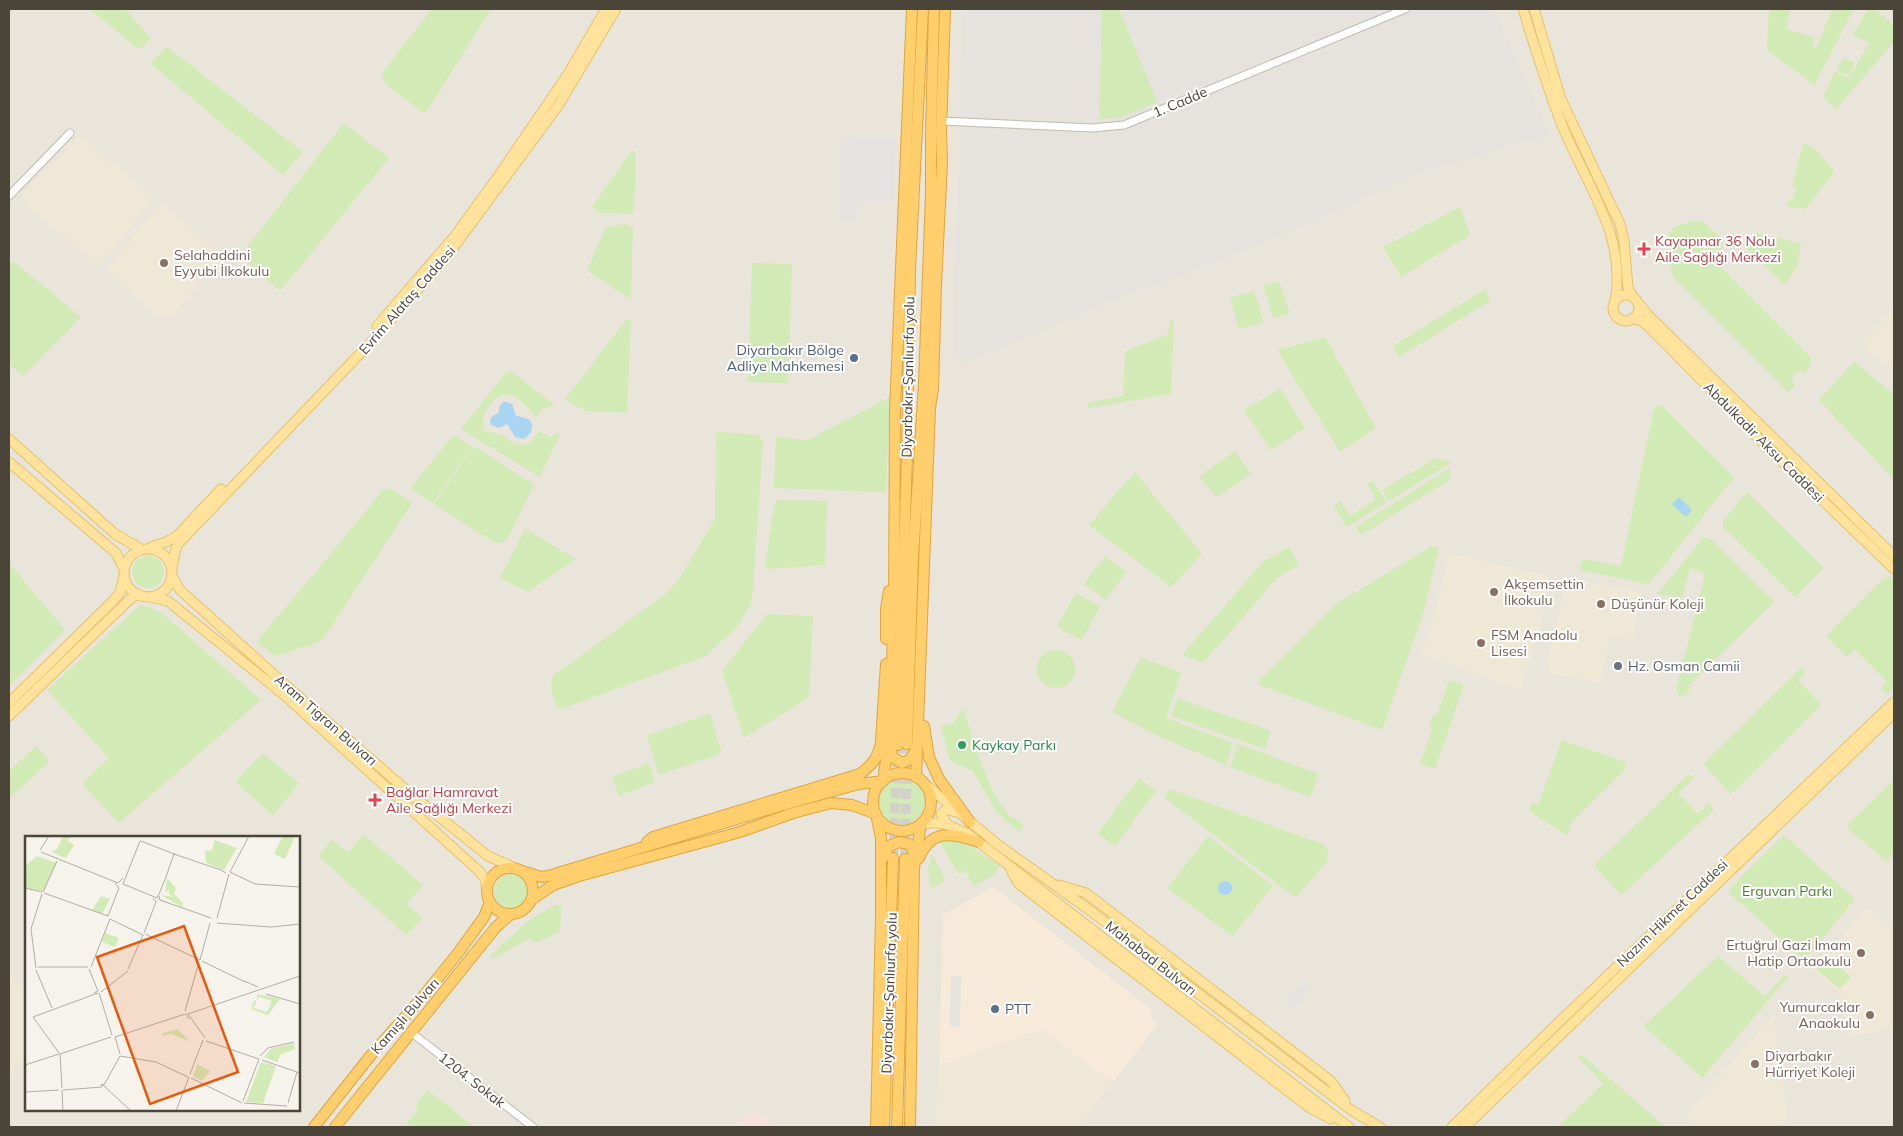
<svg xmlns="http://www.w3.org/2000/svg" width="1903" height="1136" viewBox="0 0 1903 1136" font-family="Mulish,sans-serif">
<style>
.residential{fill:#eae5da;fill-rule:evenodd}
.commercial{fill:#f7ead8}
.industrial{fill:#e6e2dd}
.education{fill:#efe8d6}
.medical{fill:#f6e3e0}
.green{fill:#d2eab5}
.parking{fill:#e5e3e0}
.water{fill:#a9d4f2}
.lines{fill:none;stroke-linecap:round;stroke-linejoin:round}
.highway-tunnel{stroke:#d4d0c8;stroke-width:10;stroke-dasharray:10 5;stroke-linecap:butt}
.minor-casing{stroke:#c2bbae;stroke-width:9}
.major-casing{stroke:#e6c16a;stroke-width:11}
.highway-casing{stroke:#e0a43c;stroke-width:12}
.minor{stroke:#fff;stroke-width:7}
.major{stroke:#ffe39c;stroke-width:9}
.highway{stroke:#ffcf6e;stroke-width:10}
.health-dot{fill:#e0444e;stroke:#fff;stroke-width:2}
.education-dot{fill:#8d6e63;stroke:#fff;stroke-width:2}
.service-dot{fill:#5c6f8a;stroke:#fff;stroke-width:2}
.worship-dot{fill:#6b7280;stroke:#fff;stroke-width:2}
.leisure-dot{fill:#2e9e5b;stroke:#fff;stroke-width:2}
.labels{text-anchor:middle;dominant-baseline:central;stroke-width:4;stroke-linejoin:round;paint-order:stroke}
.street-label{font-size:14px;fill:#4b4439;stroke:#fff}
.health-label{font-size:14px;fill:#be3a42;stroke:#fff;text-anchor:start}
.education-label{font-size:14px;fill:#785e54;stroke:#fff;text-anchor:start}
.service-label{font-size:14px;fill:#4e5e75;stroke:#fff;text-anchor:end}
.worship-label{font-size:14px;fill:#5b616d;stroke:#fff;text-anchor:start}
.leisure-label{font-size:14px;fill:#27864d;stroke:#fff;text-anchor:start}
.park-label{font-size:14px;fill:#4a7f2a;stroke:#fff}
.inset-road{fill:none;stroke:#b2ada4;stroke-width:1}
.view{fill:#e8590c;fill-opacity:0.15;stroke:#e8590c;stroke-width:2.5}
.inset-edge{fill:none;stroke:#4b4439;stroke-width:2.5}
</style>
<rect width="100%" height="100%" fill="#f6f3ec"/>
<path class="residential" d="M9,9H1894V1127H9ZM26,837H299V1110H26Z"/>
<polygon class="commercial" points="993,887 1152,1010 1150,1017 1158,1024 1112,1083 1042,1029 939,1066 943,915"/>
<polygon class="industrial" points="962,9 1494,9 1550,134 1416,175 1340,210 1221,261 1094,308 966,363 953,356"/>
<g class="education">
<polygon points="79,136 154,197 100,266 25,204 24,192"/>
<polygon points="160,203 222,255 172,317 161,318 106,271"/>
<polygon points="1894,308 1894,370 1865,346 1865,339"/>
<polygon points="1449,554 1550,576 1539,632 1520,690 1422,654 1436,611"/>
<polygon points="1568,577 1641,593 1632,640 1610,636 1600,683 1550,673 1547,663"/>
<polygon points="1865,909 1870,909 1894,930 1894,1028 1849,1037 1841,995 1813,970"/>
<polygon points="9,975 26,990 26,1055 9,1076"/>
<polygon points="1773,1015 1788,1122 1764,1127 1700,1127 1688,1118 1688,1112"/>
<polygon points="1042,1029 1112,1083 1078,1127 935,1127 939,1066"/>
</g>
<polygon class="medical" points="753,1112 762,1116 775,1127 734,1127 746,1113"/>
<g class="green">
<polygon points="90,9 125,9 151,38 139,50"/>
<polygon points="432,9 491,9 425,114 384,83 382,73"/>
<polygon points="1102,9 1119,9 1157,102 1122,117 1100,119 1099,113"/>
<polygon points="1769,9 1791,9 1786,28 1815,38 1812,47 1816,48 1832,9 1854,9 1814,85 1767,50"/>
<polygon points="1868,9 1875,9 1894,25 1894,42 1836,109 1823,97 1835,72 1849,78 1869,43 1853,35"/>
<polygon points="167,47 303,152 283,175 150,63"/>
<polygon points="1843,58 1855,63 1849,76 1837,71"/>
<polygon points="344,123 389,158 282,289 279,290 240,256"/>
<polygon points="1803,143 1814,148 1834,170 1831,177 1805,209 1787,206 1789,198 1793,199 1796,187 1792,186"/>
<polygon points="632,150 635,151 635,186 633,214 600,213 592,207"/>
<polygon points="1460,207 1470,235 1401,277 1383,247"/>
<polygon points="1692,221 1702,221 1724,240 1718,265 1811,358 1810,368 1805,374 1803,371 1798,372 1793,375 1792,380 1795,386 1788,392 1673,277 1670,264 1669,232 1674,227"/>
<polygon points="626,224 633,227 631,299 587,271 606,227"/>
<polygon points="1758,233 1801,244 1797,267 1785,285 1742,244"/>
<polygon points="13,261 81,317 23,376 9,364 9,265"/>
<polygon points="752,263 792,264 788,383 748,382"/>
<polygon points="1279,281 1290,313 1273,318 1263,286"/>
<polygon points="1485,289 1490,301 1399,357 1393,346"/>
<polygon points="1254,291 1264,322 1239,329 1230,298"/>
<polygon points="631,318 627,413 585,411 565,399 626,320"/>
<polygon points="1174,320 1171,394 1089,408 1087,403 1123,396 1125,351 1167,335 1170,321"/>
<polygon points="1325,337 1376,428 1340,452 1277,350"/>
<polygon points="1854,362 1894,394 1894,480 1819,400"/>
<path d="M507,371H511L556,406L542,408L537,418C530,411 522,401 514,396C501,389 483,408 483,419C483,423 484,428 485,431L503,435L511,442L523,445L532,441L539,431L550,437L561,432L540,477L461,429Z"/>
<polygon points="1280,388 1305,428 1271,450 1244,410"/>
<polygon points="890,397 886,492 774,488 776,437 808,440"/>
<polygon points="1659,405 1662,406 1734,477 1649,584 1580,570 1582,559 1621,566 1654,409"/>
<path d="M719,432L759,435L763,441L753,588L751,604L737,627L706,656L561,709C553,703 549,686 553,676L668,592L681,576L715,519L716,433Z"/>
<polygon points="455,436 472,447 433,503 410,489 451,438"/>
<polygon points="474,446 533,484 533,487 508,538 504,542 495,543 434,504"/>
<polygon points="1235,451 1251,474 1217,497 1199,477"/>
<polygon points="1436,458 1452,462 1389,501 1382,490"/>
<polygon points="1450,468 1449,480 1361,535 1356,527"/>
<polygon points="1135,472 1202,554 1171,587 1089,525"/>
<polygon points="1372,481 1387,502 1347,527 1334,506 1340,501 1350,516 1376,499 1367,484"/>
<polygon points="390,488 412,503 324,638 316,643 276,656 260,645 260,637 321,566 382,491"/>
<polygon points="1747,492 1824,568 1795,597 1723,527 1723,521"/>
<polygon points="777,500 827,501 825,565 765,569 772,516"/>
<polygon points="525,529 576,559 528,592 500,578"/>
<polygon points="1704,537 1710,538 1774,602 1688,686 1690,689 1686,695 1680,696 1677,692 1677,687 1705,573 1690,568 1682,598 1657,594"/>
<polygon points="1432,546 1439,548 1423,614 1382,730 1259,685 1259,681 1336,604"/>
<polygon points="1289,547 1299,564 1277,578 1203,663 1182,655 1263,562"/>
<polygon points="1105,556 1126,572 1106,600 1084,584"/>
<circle cx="148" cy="572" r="16"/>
<polygon points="9,563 65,630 9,686"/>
<polygon points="1885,577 1890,577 1894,580 1894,687 1888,694 1881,689 1887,681 1855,650 1847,657 1827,638 1828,635 1832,629"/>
<polygon points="1076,593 1100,607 1082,640 1057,627"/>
<polygon points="140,605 150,607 163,614 261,700 119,823 82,784 109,758 47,690"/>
<polygon points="767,614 813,616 809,697 744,738 722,670"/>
<circle cx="1056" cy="669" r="19"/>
<polygon points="1141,657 1181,673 1166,718 1233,743 1226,765 1158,736 1112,712"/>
<polygon points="1802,667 1806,672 1798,680 1821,705 1731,794 1703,764"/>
<polygon points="1449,680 1464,685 1435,769 1420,764 1432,729 1430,723 1432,716 1437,715"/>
<polygon points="1177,698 1271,731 1265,749 1171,716"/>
<path d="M963,708C973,737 987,792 1008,813C1013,818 1019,821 1024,825L1020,833L995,810L973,771L950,761L941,726L954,723Z"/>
<polygon points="710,713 722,753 659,775 647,736"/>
<polygon points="1562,740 1625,762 1626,769 1568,826 1571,831 1566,835 1529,811 1531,803 1538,805"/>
<polygon points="1238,744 1319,774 1310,797 1230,767"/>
<polygon points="36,746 50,761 9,799 9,771"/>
<polygon points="263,753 298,782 298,785 273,815 237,784 238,779"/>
<polygon points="649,763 655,782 619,796 612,777"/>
<polygon points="1689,774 1695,778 1678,793 1698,814 1709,803 1714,810 1621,895 1595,867 1597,862"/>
<polygon points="1139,778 1156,791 1135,818 1118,806"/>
<circle cx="902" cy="802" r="23"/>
<polygon points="1894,780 1894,852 1886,861 1846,827"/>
<polygon points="1170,789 1325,845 1328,851 1327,861 1296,898 1165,798"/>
<polygon points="1118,806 1135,819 1115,846 1098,834"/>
<polygon points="363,834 423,885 406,904 422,918 406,935 318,856 332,840 348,853"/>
<polygon points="1784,835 1853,897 1854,900 1807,957 1799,955 1729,893 1729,889"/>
<polygon points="1208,836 1273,886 1232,936 1167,888"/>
<polygon points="938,838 959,839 999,865 999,867 993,876 973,886 965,870 958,874"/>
<polygon points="932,854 946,881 930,888 928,868"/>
<circle cx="511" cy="891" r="17"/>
<polygon points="557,904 561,906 560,932 535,943 531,938 492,959 490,956 527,921"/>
<polygon points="1718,956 1763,995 1765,996 1785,974 1789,976 1702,1078 1644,1026"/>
<polygon points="1827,956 1851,977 1840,989 1816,969"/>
<polygon points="1581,1054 1666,1127 1557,1127 1603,1084 1578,1057"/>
<polygon points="428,1090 474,1127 404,1127 419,1109 414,1106"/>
</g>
<g class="parking">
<polygon points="840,137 896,138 893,204 858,203 858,221 839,220"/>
<polygon points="951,976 961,976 960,1027 950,1026"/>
<polygon points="1302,982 1311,989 1295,1010 1285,1003"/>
</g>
<g class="water">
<path d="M504,401L512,404L516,416C520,417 524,417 528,419C537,425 530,436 523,439L515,437L507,424L499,428L491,425C488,416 495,416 499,412V407Z"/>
<polygon points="1679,497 1692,510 1686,517 1672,505"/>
<circle cx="1225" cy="888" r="7"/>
</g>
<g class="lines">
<g class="highway-tunnel">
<polyline points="893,858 898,745"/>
<polyline points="905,859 907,744"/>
</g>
<g class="minor-casing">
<g id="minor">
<polyline points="941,121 1092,128 1124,125 1405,9"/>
<polyline points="9,196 70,133"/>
<polyline points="412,1033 533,1127"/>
</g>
</g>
<g class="major-casing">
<g id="major">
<path d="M1523,9C1535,48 1547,87 1562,125C1586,185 1627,234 1615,302"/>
<polyline points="1534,9 1561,99 1620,224 1624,241 1628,288 1633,297"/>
<circle cx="1626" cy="308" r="13"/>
<polyline points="1638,303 1649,316 1894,556"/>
<polyline points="1633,318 1642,321 1650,328 1767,447 1894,569"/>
<polyline points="377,326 454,237 497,178 568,74 606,9"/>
<polyline points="9,439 115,534 141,549"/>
<polyline points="9,462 116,553 124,569"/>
<polyline points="149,548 166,542 177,536 221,489"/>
<circle cx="148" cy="573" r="24"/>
<polyline points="172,568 176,548 179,543 375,338 448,255 558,106 616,9"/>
<polyline points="172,576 180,590 289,688 412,795 488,856 515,868"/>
<polyline points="150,597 168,601 283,694 479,871 485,879 487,889"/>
<polyline points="9,703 114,600 120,592 124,576"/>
<polyline points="9,716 128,601 137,594 142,596"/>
<polyline points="925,784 997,844 1088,909 1351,1110 1380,1127"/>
<path d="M921,824C941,821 950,825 968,834L1349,1127"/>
<polyline points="947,824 941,814 947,809 955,812"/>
<polyline points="1011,870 1019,884 1310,1108 1331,1119"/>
<polyline points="1059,885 1086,893 1331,1081 1345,1101"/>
<polyline points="1452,1127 1556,1025 1894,702"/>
<polyline points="1465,1127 1894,713"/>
</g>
</g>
<g class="highway-casing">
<g id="highway">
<polyline points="886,639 886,609 889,591"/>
<polyline points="924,726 929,757 939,779 970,822"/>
<polyline points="907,744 913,558 924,383 931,193 931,133 934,9"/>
<polyline points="898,745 907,455 910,269 923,9"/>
<polyline points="890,746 892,757 902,763 911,759 916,748"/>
<circle cx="902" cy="802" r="29"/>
<polyline points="916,777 930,408 933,389 936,285 942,163 941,133 945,9"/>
<path d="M647,842L653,837L860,774C873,764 878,758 881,742L886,664"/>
<polyline points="883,858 889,846 899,842 909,844 913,850 913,857"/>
<path d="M919,858C932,827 952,834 979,842"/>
<circle cx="510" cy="891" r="23"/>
<polyline points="522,871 541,877 548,876 786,804 859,784 883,781 889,738 891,691 894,605 895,410 912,9"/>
<polyline points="531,900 553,885 579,876 740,832 793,813 831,803 852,805 876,814 881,838 881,917 876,1127"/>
<polyline points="314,1127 371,1055 421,999 458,953 484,917 490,902"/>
<polyline points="335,1127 496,927 511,914"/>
<polyline points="884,1127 893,858"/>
<polyline points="897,1127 905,859"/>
<polyline points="910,1127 914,868 921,824"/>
</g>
</g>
<use href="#minor" class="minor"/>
<use href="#major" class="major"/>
<use href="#highway" class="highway"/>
</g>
<g class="health-dot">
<path d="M1641.5 241.5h5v5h5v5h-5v5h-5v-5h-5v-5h5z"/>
<path d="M372.5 792.5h5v5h5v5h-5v5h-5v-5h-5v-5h5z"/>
</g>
<g class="education-dot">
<circle cx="164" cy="263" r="5"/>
<circle cx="1494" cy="592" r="5"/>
<circle cx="1601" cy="604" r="5"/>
<circle cx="1481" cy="643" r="5"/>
<circle cx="1861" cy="953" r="5"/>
<circle cx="1870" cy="1015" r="5"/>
<circle cx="1755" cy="1064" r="5"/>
</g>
<g class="service-dot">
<circle cx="854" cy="358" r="5"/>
<circle cx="995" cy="1009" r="5"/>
</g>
<circle class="worship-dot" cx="1618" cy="666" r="5"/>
<circle class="leisure-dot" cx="962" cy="745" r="5"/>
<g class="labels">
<g class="street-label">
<text transform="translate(1180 102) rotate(-23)">1. Cadde</text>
<text transform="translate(407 300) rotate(-49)">Evrim Alataş Caddesi</text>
<text transform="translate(908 377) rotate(-89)">Diyarbakır-Şanlıurfa yolu</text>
<text transform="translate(1764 442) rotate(45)">Abdulkadir Aksu Caddesi</text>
<text transform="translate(326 720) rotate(41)">Aram Tigran Bulvarı</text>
<text transform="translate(1672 913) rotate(-44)">Nazım Hikmet Caddesi</text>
<text transform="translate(1151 958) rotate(38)">Mahabad Bulvarı</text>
<text transform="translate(889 993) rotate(-88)">Diyarbakır-Şanlıurfa yolu</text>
<text transform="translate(405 1016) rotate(-49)">Kamışlı Bulvarı</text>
<text transform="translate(472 1080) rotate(38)">1204. Sokak</text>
</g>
<g class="health-label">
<text x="1655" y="241">Kayapınar 36 Nolu<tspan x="1655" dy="16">Aile Sağlığı Merkezi</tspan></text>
<text x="386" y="792">Bağlar Hamravat<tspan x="386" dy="16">Aile Sağlığı Merkezi</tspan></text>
</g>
<g class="education-label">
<text x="174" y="255">Selahaddini<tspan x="174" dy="16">Eyyubi İlkokulu</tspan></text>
<text x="1504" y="584">Akşemsettin<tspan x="1504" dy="16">İlkokulu</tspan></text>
<text x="1611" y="604">Düşünür Koleji</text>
<text x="1491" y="635">FSM Anadolu<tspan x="1491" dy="16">Lisesi</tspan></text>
<text x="1851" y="945" text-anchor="end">Ertuğrul Gazi İmam<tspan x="1851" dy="16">Hatip Ortaokulu</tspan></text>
<text x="1860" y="1007" text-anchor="end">Yumurcaklar<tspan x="1860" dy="16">Anaokulu</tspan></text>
<text x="1765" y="1056">Diyarbakır<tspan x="1765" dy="16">Hürriyet Koleji</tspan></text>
</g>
<g class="service-label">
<text x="844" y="350">Diyarbakır Bölge<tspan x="844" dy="16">Adliye Mahkemesi</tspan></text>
<text x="1005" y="1009" text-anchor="start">PTT</text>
</g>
<g class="worship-label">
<text x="1628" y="666">Hz. Osman Camii</text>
</g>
<g class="leisure-label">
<text x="972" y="745">Kaykay Parkı</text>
</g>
<g class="park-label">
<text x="1787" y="891">Erguvan Parkı</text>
</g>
</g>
<g transform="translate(25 836)">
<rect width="275" height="275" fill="#f6f3ec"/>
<path d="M38,0H50L42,4L49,9L41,22L26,16L32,13ZM258,0H270L260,23L249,18ZM190,4L212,12L199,34L181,27L180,15L187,14ZM12,20L32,27L18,55L0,52V30ZM142,42L151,52L149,58L158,67L157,71L136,59L149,61L144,58L145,54L140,56ZM76,60L85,63L77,78L67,74ZM80,97L94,102L90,111L77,106ZM232,158L255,163L243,179L226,173L229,164L232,165ZM234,161L247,165L242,176L228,172ZM153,193L164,205L146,198L138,200V197ZM269,207L270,213L256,218L252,226L239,221L246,213ZM236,226L251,230L238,267L221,266ZM172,228L185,235L177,245L168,240Z" fill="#d2eab5" fill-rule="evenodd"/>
<path class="inset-road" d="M15,14L24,0M16,16L93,47L98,42M150,17L149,18L144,32L141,41L134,58L132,62L98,48L115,5H116L149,18L196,34L201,37M205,36L230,48L275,51M205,36L224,0M0,52L17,56M18,56L32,25M19,57L83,80M134,60L135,64L186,82M83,80L94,52L90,47M192,82L204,38M192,87L246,91L275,88M119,97L131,66L128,62M120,98L175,124M175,124L185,87M177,125L220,146M13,131H63M66,131L85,83L118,99M11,132L6,93L17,58M64,133L73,155L69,157M103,133L118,99M11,134L27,172M219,145L233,151M76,156L103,135M74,157L87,199M241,158L275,168M160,175L174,126M90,201L95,218M90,201L157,179L161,178L164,183M180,202L163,178L275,140M181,205L234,223M34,217L8,181L73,157M35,218L37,252M35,218L86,201M95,220L131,226L163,241M235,220L243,212L269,206M237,224L275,237M0,229L34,218M165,238L178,204M166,242L217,267M79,249L76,250L77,248L79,249L95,220M79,250L106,275M37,254L38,275M38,254L77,251M0,256L34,254M218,265L234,223M219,267L262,270M263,267L272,236M151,275L164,241"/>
<path class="view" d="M159,90L213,236L125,268L72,121Z"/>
<rect width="275" height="275" class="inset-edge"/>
</g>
<rect width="1903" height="1136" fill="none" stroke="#4b4439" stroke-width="20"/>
</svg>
